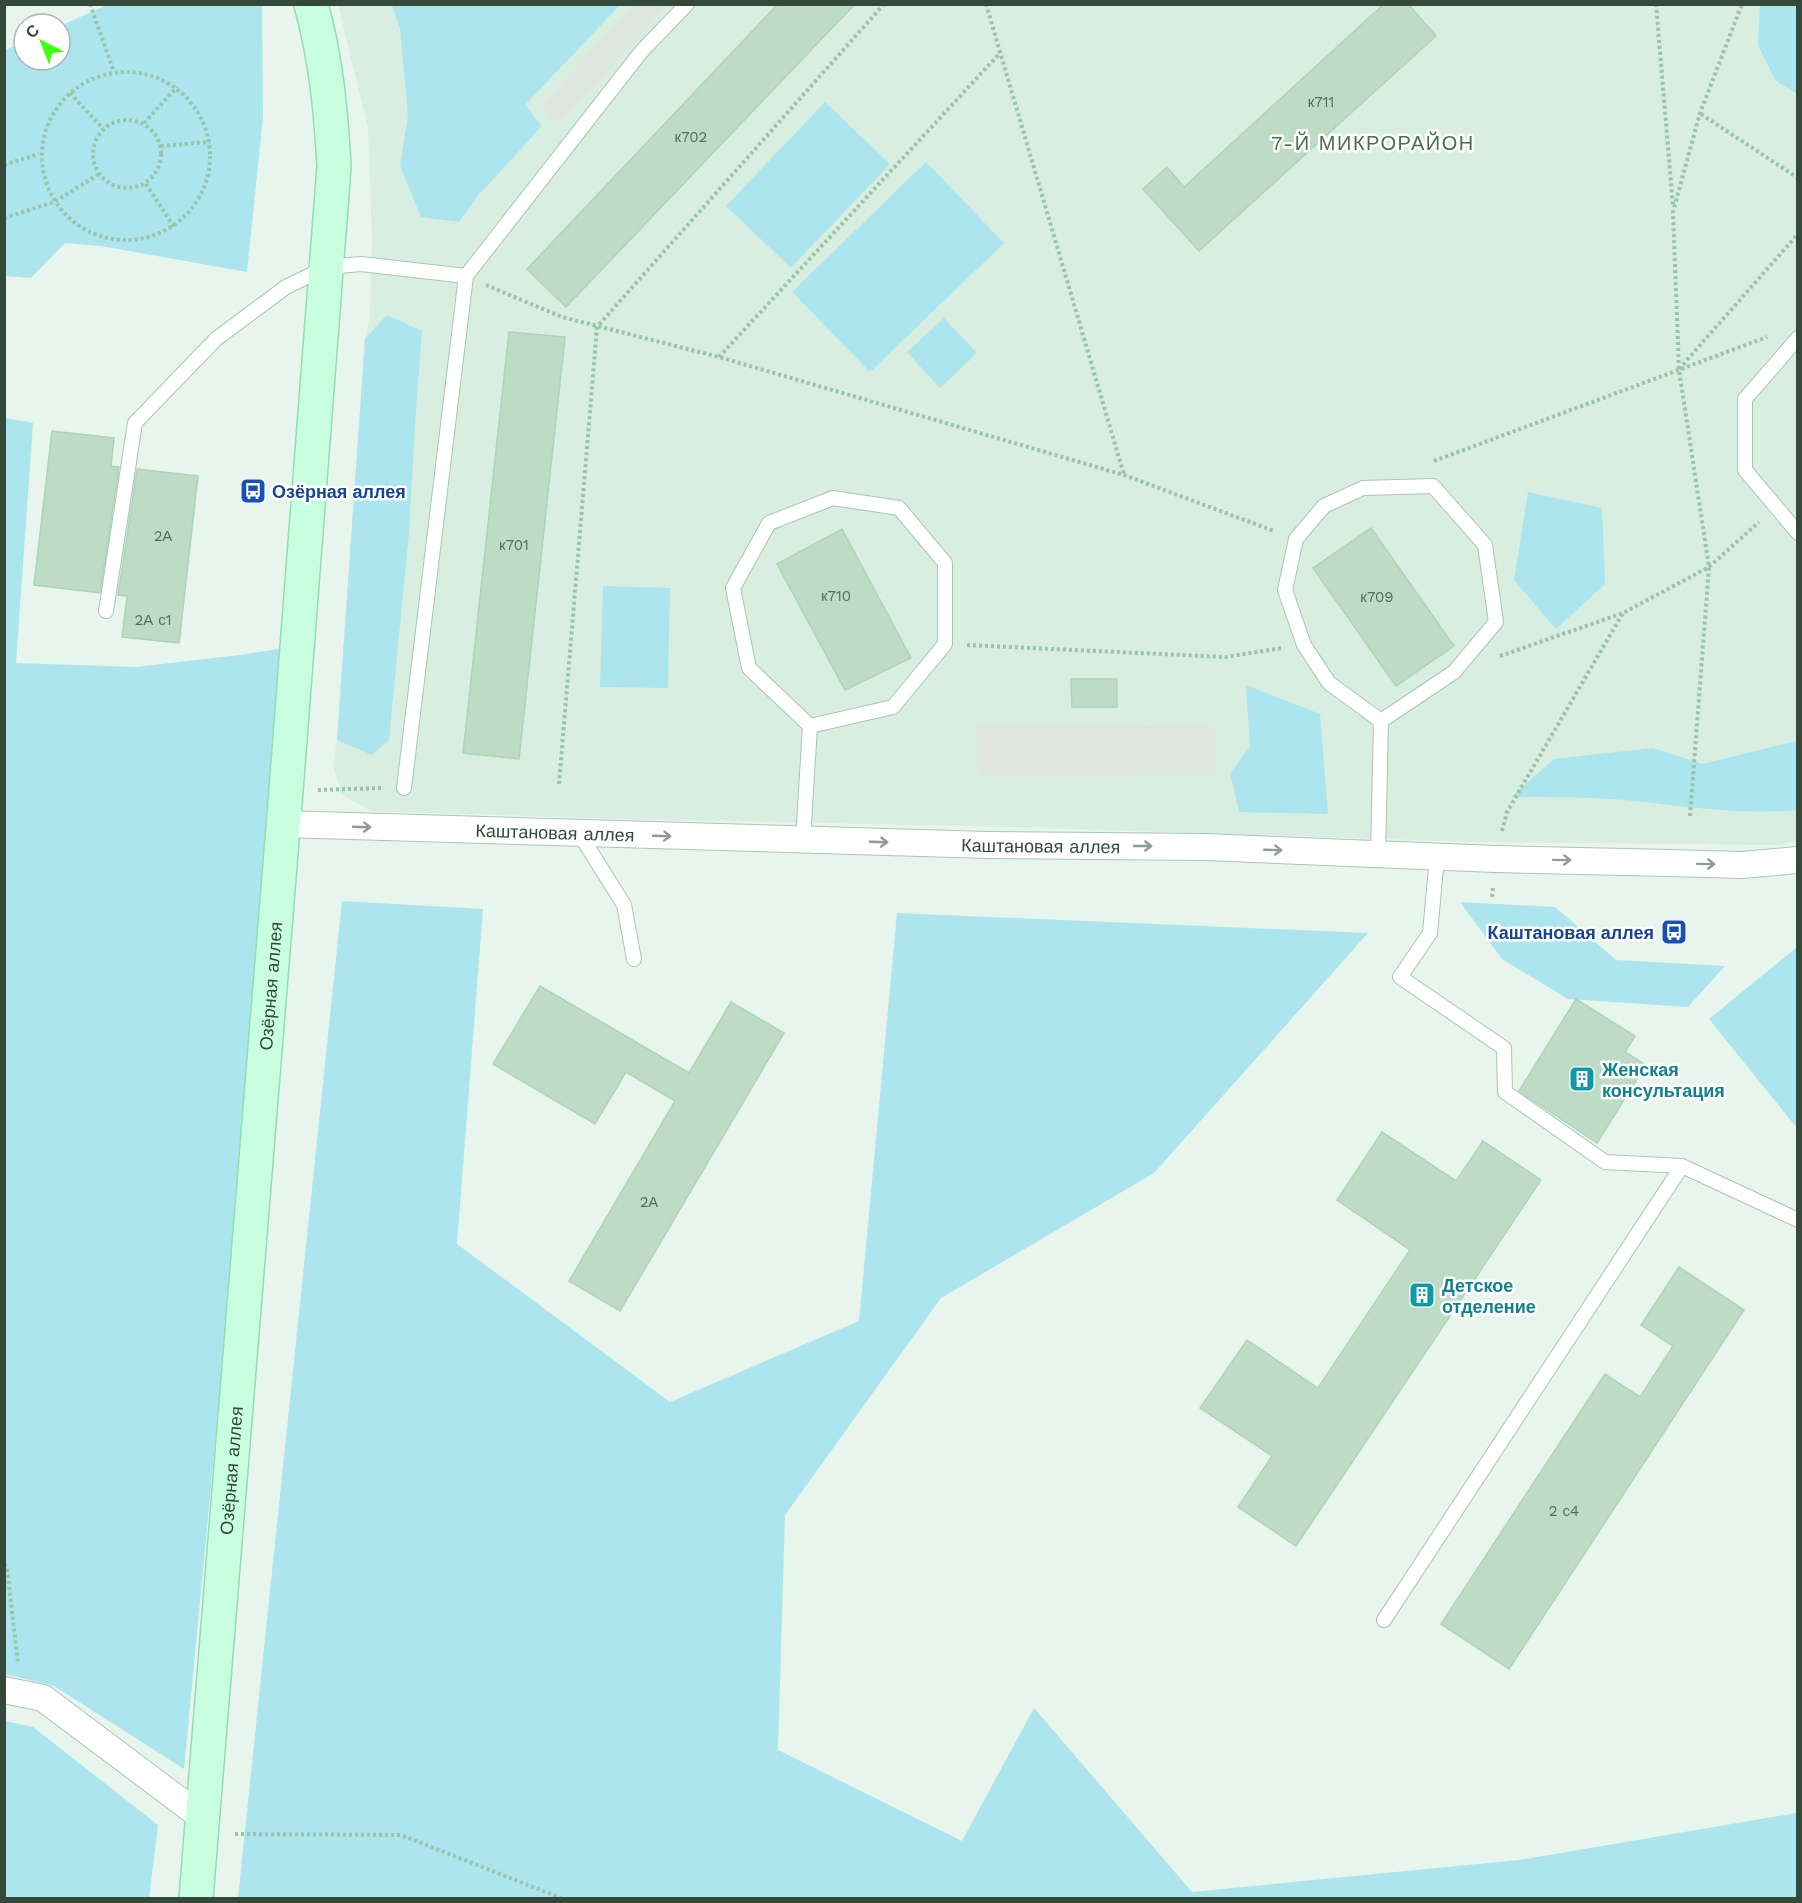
<svg xmlns="http://www.w3.org/2000/svg" width="1802" height="1903" viewBox="0 0 1802 1903" font-family="'Work Sans',sans-serif">
<style>
.residential{fill:#d8eee0}
.green{fill:#ace5ee}
.parking{fill:#dfe6e1}
.building{fill:#bedbc6;stroke:#add4b9;stroke-width:1.5}
.lines{fill:none;stroke-linecap:round;stroke-linejoin:round}
.lane-casing{stroke:#abc5b4;stroke-width:16}
.street-casing{stroke:#abc5b4;stroke-width:28}
.secondary-casing{stroke:#94ddb2;stroke-width:36}
.path{stroke:#98c5a7;stroke-width:4;stroke-dasharray:3 3;stroke-linecap:butt}
.lane{stroke:#fff;stroke-width:14}
.street{stroke:#fff;stroke-width:26}
.secondary{stroke:#c7ffe0;stroke-width:33}
.oneway{stroke:#909b93}
.labels{text-anchor:middle;dominant-baseline:central;stroke-width:5;stroke-linejoin:round;paint-order:stroke}
.number-label{font-size:15px;fill:#576e5e}
.transit-label{font-size:18px;font-weight:bold;fill:#164399;stroke:#fff;text-anchor:start}
.street-label{font-size:18px;fill:#35493b;stroke:#fff}
.culture-label{font-size:18px;font-weight:bold;fill:#0d838f;stroke:#fff;text-anchor:start}
.neighbourhood-label{font-size:20px;letter-spacing:1.5px;fill:#4b6d54;stroke:#fff}
</style>
<rect width="100%" height="100%" fill="#e7f5ec"/>
<polygon class="residential" points="338,5 1797,5 1797,841 1780,845 1477,842 1010,827 627,819 371,811 341,794 333,764 337,740 365,339 370,316 372,236 368,127"/>
<g class="green">
<polygon points="109,4 262,5 263,117 247,272 101,246 65,243 31,278 5,276 5,50 24,42 24,60 60,60 60,26"/>
<polygon points="392,5 392,4 620,5 525,105 542,126 476,198 459,222 421,217 400,166 408,116 400,28"/>
<polygon points="1760,5 1797,5 1797,94 1776,81 1758,45"/>
<polygon points="825,102 890,164 791,268 726,206"/>
<polygon points="926,162 1004,243 870,372 792,292"/>
<polygon points="387,315 422,331 416,410 409,532 389,740 372,755 337,740 365,339"/>
<polygon points="944,318 977,353 940,388 907,352"/>
<polygon points="5,418 33,423 16,663 136,667 240,655 291,647 184,1769 54,1686 5,1674"/>
<polygon points="1528,492 1602,508 1605,584 1556,629 1514,580"/>
<polygon points="603,586 670,588 668,688 600,687"/>
<polygon points="1246,685 1320,714 1328,814 1239,812 1230,773 1250,747"/>
<path d="M1797,741V810C1746,815 1697,808 1645,802C1601,797 1556,797 1511,797L1554,759L1653,748L1702,764Z"/>
<polygon points="342,901 483,909 457,1244 670,1402 859,1321 897,913 1368,933 1154,1173 941,1298 785,1515 778,1750 962,1841 1034,1708 1192,1892 1519,1860 1797,1813 1797,1898 238,1898"/>
<polygon points="1460,902 1555,907 1616,960 1725,966 1688,1007 1568,999 1502,959"/>
<polygon points="1797,947 1797,1128 1709,1019"/>
<polygon points="5,1721 33,1727 158,1825 149,1898 5,1898"/>
</g>
<g class="parking">
<polygon points="634,5 669,5 559,123 541,106"/>
<polygon points="977,723 1215,727 1216,775 977,776"/>
</g>
<g class="building">
<polygon points="778,4 855,4 566,307 527,269"/>
<polygon points="1384,4 1408,4 1436,36 1199,251 1143,189 1167,167 1184,187"/>
<polygon points="509,332 565,337 519,759 463,753"/>
<polygon points="52,431 114,438 111,466 119,467 100,593 34,585"/>
<polygon points="137,469 198,476 179,643 122,637 127,596 118,595"/>
<polygon points="1371,528 1454,646 1396,686 1313,568"/>
<polygon points="842,529 911,658 845,690 777,564"/>
<polygon points="1071,679 1117,679 1117,707 1072,707"/>
<polygon points="540,986 689,1073 731,1002 784,1033 620,1311 569,1281 675,1101 626,1072 595,1124 493,1064"/>
<polygon points="1576,999 1635,1036 1625,1052 1646,1065 1597,1143 1519,1091"/>
<polygon points="1382,1132 1456,1181 1483,1141 1541,1180 1296,1546 1238,1507 1272,1456 1200,1408 1247,1340 1318,1388 1410,1250 1337,1200"/>
<polygon points="1679,1267 1744,1310 1509,1669 1441,1624 1605,1374 1640,1397 1673,1346 1641,1325"/>
</g>
<g class="lines">
<g class="lane-casing">
<g id="lane">
<polyline points="1798,338 1745,399 1745,470 1798,533"/>
<polygon points="1433,486 1485,545 1496,622 1454,672 1381,721 1329,683 1304,645 1285,590 1296,539 1324,506 1363,488"/>
<polyline points="106,611 135,423 216,339 286,287 327,267 361,264 466,276"/>
<polyline points="404,788 466,276 641,52 687,4"/>
<polyline points="579,833 624,905 634,959"/>
<polyline points="803,840 810,726 749,668 733,588 769,523 833,498 899,508 945,563 945,644 893,707 810,726"/>
<polyline points="1378,855 1381,721"/>
<polyline points="1437,857 1430,933 1400,977 1504,1048 1505,1092 1605,1162 1682,1166 1798,1220"/>
<polyline points="1384,1620 1682,1166"/>
</g>
</g>
<g class="street-casing">
<g id="street">
<path id="s1" d="M283,824L987,845L1204,847L1495,859L1669,863L1742,865L1798,860"/>
<polyline points="4,1690 43,1698 203,1818"/>
</g>
</g>
<g class="secondary-casing">
<g id="secondary">
<path id="s2" d="M196,1898L286,791L334,167C331,110 326,59 311,4"/>
</g>
</g>
<g class="path">
<polyline points="90,4 114,72"/>
<polyline points="986,4 1124,475"/>
<polyline points="1656,4 1673,207"/>
<circle cx="126" cy="156" r="84"/>
<polyline points="70,93 103,129"/>
<polyline points="1701,114 1798,178"/>
<circle cx="127" cy="154" r="34"/>
<polyline points="144,123 177,87"/>
<polyline points="161,146 210,142"/>
<polyline points="4,165 39,154"/>
<polyline points="146,184 174,227"/>
<polyline points="4,218 54,202 99,174"/>
<polyline points="486,285 562,317 719,357 1124,475 1274,531"/>
<polyline points="719,357 1000,53"/>
<polyline points="1679,369 1798,234"/>
<polyline points="1434,461 1767,337"/>
<polyline points="967,645 1225,657 1282,648"/>
<polyline points="1500,656 1623,613 1709,567 1759,522"/>
<polyline points="559,784 597,327 884,4"/>
<polyline points="318,790 382,788"/>
<polyline points="1690,816 1709,567 1679,370 1673,212 1700,113 1742,4"/>
<polyline points="1502,831 1507,812 1623,613"/>
<polyline points="1492,897 1493,886"/>
<polyline points="4,1564 7,1568 18,1663"/>
<polyline points="235,1834 401,1835 561,1898"/>
</g>
<use href="#lane" class="lane"/>
<use href="#street" class="street"/>
<use href="#secondary" class="secondary"/>
</g>
<defs><path id="oneway-shaft" d="M-6 0H5M1.5-3L5.5 0L1.5 3" fill="none" stroke-width="1.6" stroke-linecap="round" stroke-linejoin="round" transform="scale(1.5)"/></defs>
<g class="oneway">
<use href="#oneway-shaft" transform="translate(362 827) rotate(2)"/>
<use href="#oneway-shaft" transform="translate(662 836) rotate(2)"/>
<use href="#oneway-shaft" transform="translate(879 842) rotate(2)"/>
<use href="#oneway-shaft" transform="translate(1143 846)"/>
<use href="#oneway-shaft" transform="translate(1273 850) rotate(2)"/>
<use href="#oneway-shaft" transform="translate(1562 860) rotate(1)"/>
<use href="#oneway-shaft" transform="translate(1706 864) rotate(1)"/>
</g>
<defs>
<g id="bus-square" transform="scale(1.35)"><rect x="-9" y="-9" width="18" height="18" rx="4" fill="#1a4fb4" stroke="#fff"/><path d="M-5-6H5V4H4V6H2V4H-2V6H-4V4H-5ZM-3.5-4V0h7V-4ZM-3.5 1.2v1.5H-2V1.2ZM2 1.2v1.5H3.5V1.2Z" fill="#fff"/></g>
<g id="building-square" transform="scale(1.35)"><rect x="-9" y="-9" width="18" height="18" rx="4" fill="#0f9aa8" stroke="#fff"/><path d="M-4-6H4V6H1V3H-1V6H-4ZM-2.5-4.3h1.7v1.8h-1.7ZM.8-4.3h1.7v1.8H.8ZM-2.5-1h1.7V.8h-1.7ZM.8-1h1.7V.8H.8Z" fill="#fff"/></g>
</defs>
<g fill-rule="evenodd">
<use href="#bus-square" x="253" y="491"/>
<use href="#bus-square" x="1674" y="932"/>
<use href="#building-square" x="1582" y="1079"/>
<use href="#building-square" x="1422" y="1295"/>
</g>
<g class="labels">
<g class="number-label">
<text x="1321" y="102">к711</text>
<text x="691" y="137">к702</text>
<text x="163" y="536">2А</text>
<text x="514" y="545">к701</text>
<text x="836" y="596">к710</text>
<text x="1377" y="597">к709</text>
<text x="153" y="620">2А с1</text>
<text x="649" y="1202">2А</text>
<text x="1564" y="1511">2 с4</text>
</g>
<g class="transit-label">
<text x="272" y="491">Озёрная аллея</text>
<text x="1654" y="932" text-anchor="end">Каштановая аллея</text>
</g>
<g class="street-label">
<text stroke="none"><textPath href="#s1" startOffset="272">Каштановая аллея</textPath></text>
<text stroke="none"><textPath href="#s1" startOffset="758">Каштановая аллея</textPath></text>
<text stroke="none"><textPath href="#s2" startOffset="915">Озёрная аллея</textPath></text>
<text stroke="none"><textPath href="#s2" startOffset="429">Озёрная аллея</textPath></text>
</g>
<g class="culture-label">
<text x="1602" y="1069">Женская<tspan x="1602" dy="21">консультация</tspan></text>
<text x="1442" y="1285">Детское<tspan x="1442" dy="21">отделение</tspan></text>
</g>
<g class="neighbourhood-label">
<text x="1373" y="143">7-Й МИКРОРАЙОН</text>
</g>
</g>
<rect width="1802" height="1903" fill="none" stroke="#35493b" stroke-width="12"/>
<g transform="translate(42 42) rotate(318)"><circle r="28" fill="#ffffff" stroke="#aeb6b1" stroke-width="1.5"/>
<path d="M0-4.5L10 22L0 15L-10 22Z" fill="#3cff14"/>
<text y="-9" font-size="16" font-weight="bold" text-anchor="middle" fill="#35493b">С</text>
</g>
</svg>
